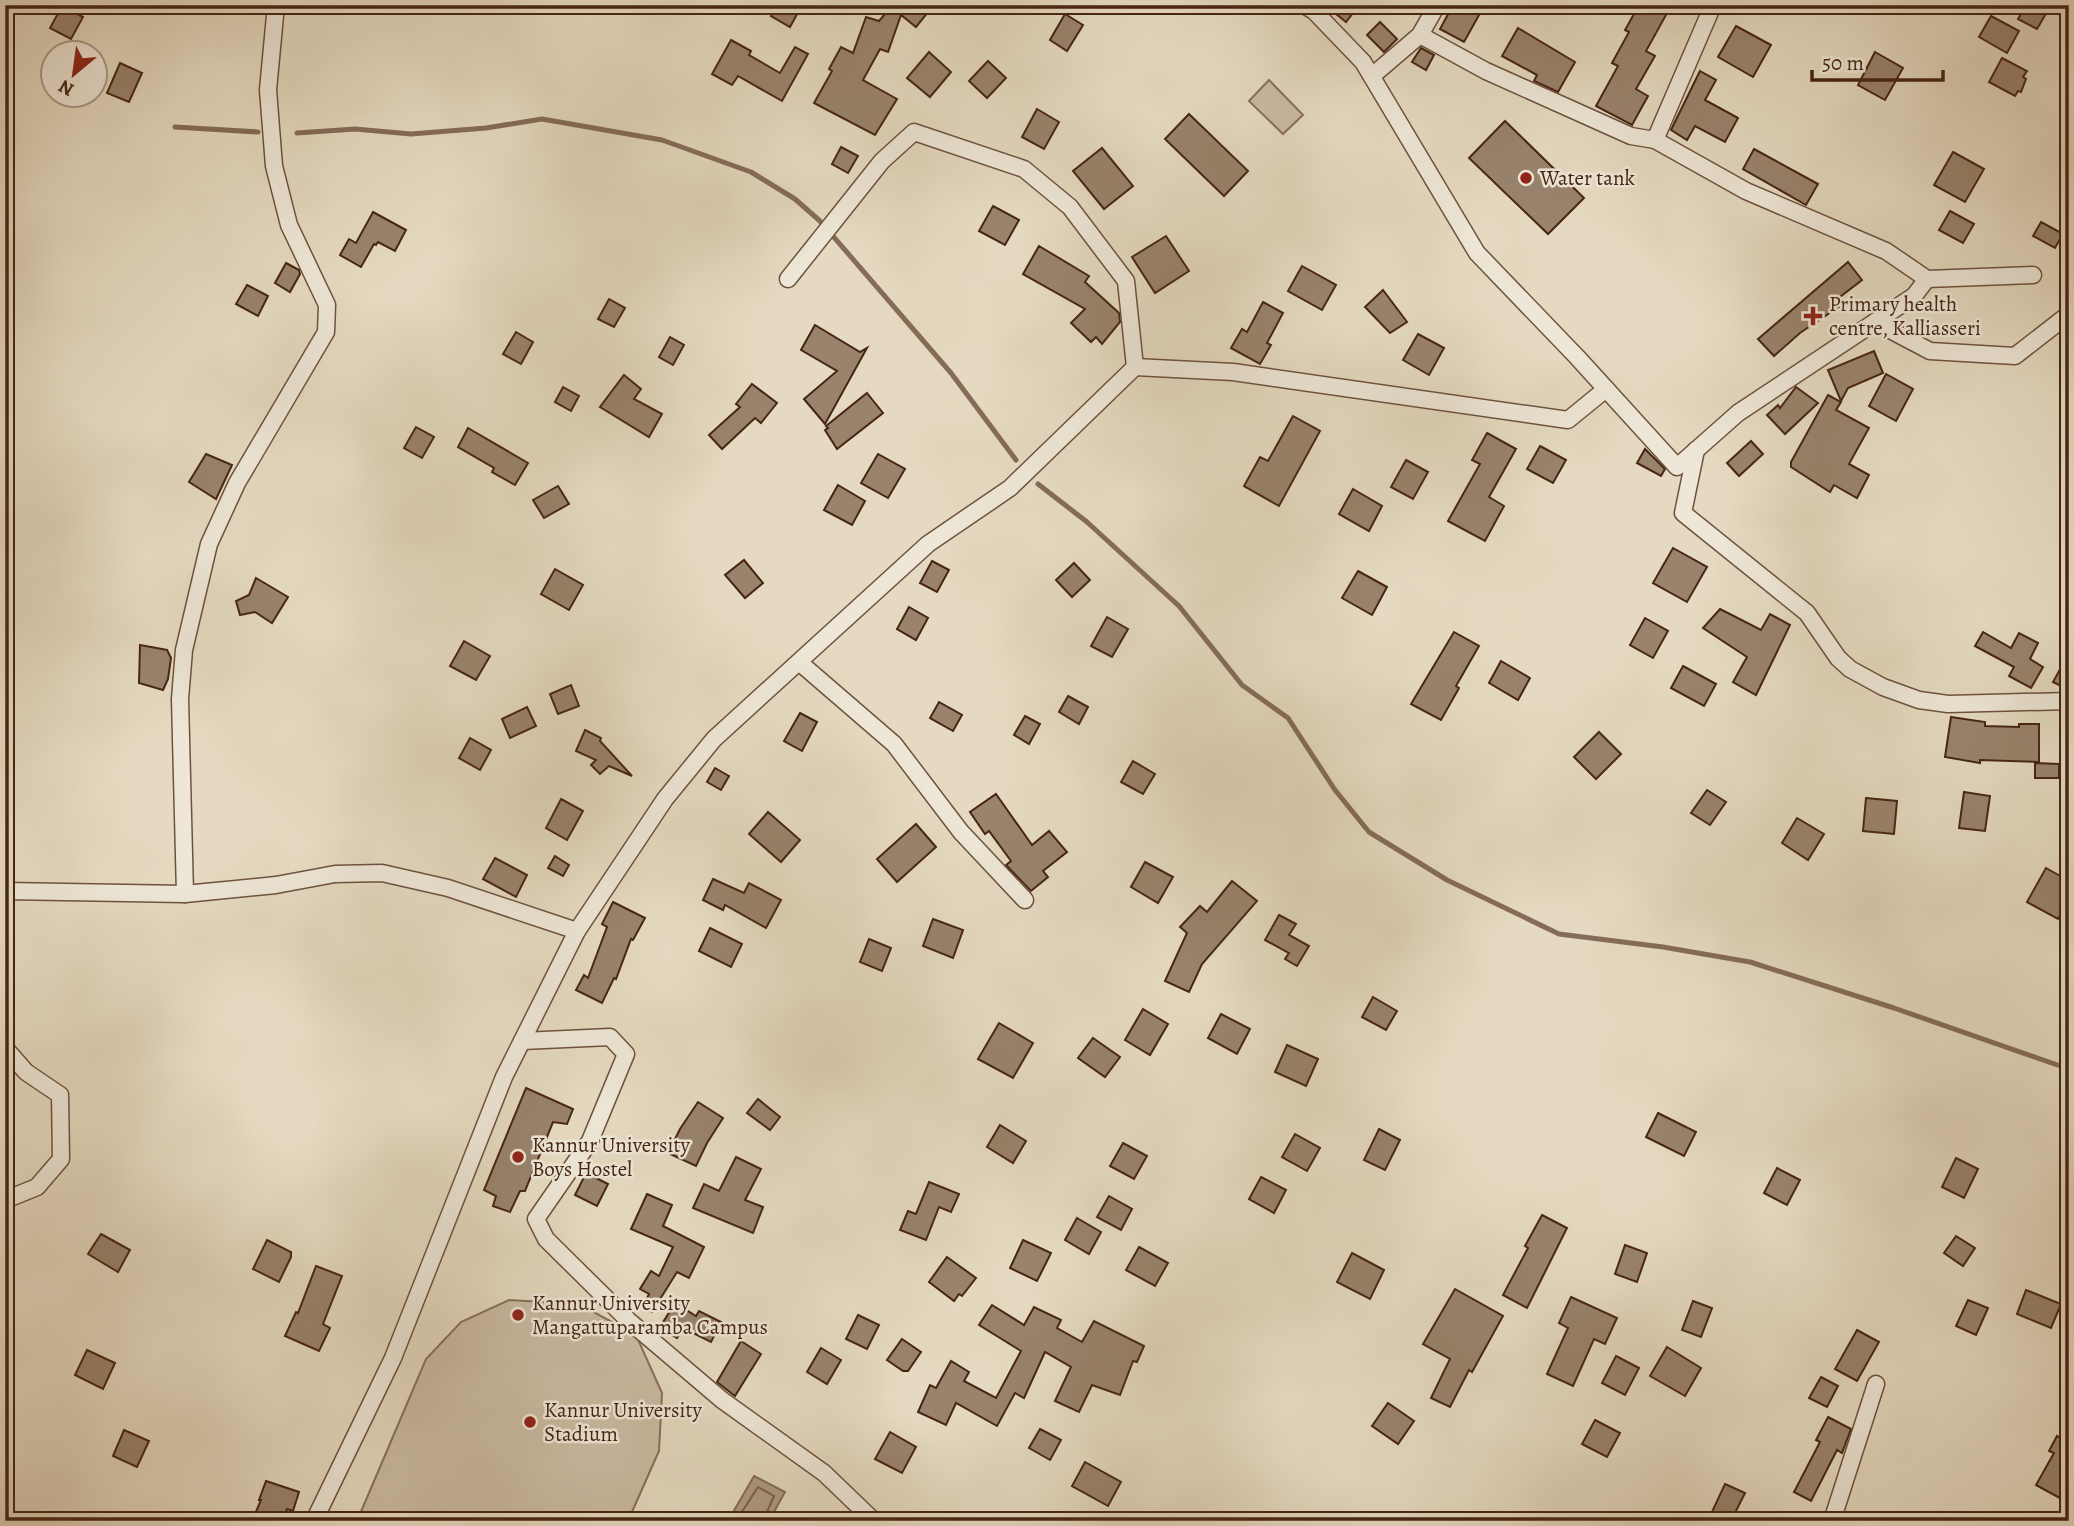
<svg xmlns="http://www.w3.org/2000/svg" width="2074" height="1526" viewBox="0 0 2074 1526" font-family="Alegreya,serif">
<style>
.green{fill:#cabba3;stroke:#88705b;stroke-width:2}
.water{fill:#af9c86;stroke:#856c58;stroke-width:2}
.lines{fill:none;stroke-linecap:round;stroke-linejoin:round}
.shore{stroke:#7a604c;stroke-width:2}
.stream{stroke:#856c58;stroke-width:5}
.building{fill:#99836d;stroke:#462513;stroke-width:2}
.minor-casing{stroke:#6e523e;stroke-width:19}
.minor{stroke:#eee7d7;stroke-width:16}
.poi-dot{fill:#8f2418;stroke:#eee7d7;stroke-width:2.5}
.labels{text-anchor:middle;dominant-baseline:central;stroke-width:5;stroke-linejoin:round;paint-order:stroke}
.poi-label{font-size:21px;fill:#462513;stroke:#eee7d7;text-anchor:start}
</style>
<rect width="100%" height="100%" fill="#e5dac1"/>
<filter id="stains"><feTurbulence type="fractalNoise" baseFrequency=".00286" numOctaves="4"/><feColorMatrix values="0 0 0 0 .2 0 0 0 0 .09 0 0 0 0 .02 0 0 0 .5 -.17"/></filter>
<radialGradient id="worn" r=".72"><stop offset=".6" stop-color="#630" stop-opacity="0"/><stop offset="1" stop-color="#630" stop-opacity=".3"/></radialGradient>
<g class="green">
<polygon points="1269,80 1303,115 1283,134 1249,101"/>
<polygon points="509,1300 579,1304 636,1335 662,1393 659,1451 628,1521 357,1521 426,1359 461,1322"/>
</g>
<polygon class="water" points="754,1476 785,1492 769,1521 728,1521"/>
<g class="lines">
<polyline class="shore" points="736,1521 758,1487 774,1496 763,1521"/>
<g class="stream">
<polyline points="175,127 258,132"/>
<polyline points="297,133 355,129 411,134 486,128 542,119 662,140 751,172 795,199 820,221 951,373 1016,460"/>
<polyline points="1038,484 1087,522 1179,606 1242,685 1288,718 1335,790 1369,832 1447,880 1559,934 1663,947 1750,962 1894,1008 2069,1069"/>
</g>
</g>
<g class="building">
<polygon points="777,5 802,5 790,27 771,16"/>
<polygon points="889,5 922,5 929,11 916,27 901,15 888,52 880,49 863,80 897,99 875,135 814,103 832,71 829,69 841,47 853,53 866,17 879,21 891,7"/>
<polygon points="1325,5 1359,5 1346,22"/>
<polygon points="1453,5 1462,5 1479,15 1464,42 1440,29"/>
<polygon points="1639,5 1648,5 1666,15 1646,51 1655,56 1636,89 1648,96 1632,125 1596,106 1618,66 1612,63 1629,32 1625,30"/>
<polygon points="2026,5 2051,5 2037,29 2018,19"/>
<polygon points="62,6 83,17 71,39 50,28"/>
<polygon points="1065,14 1083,25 1067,51 1050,40"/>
<polygon points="1991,16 2019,31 2007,53 1979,37"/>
<polygon points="1380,22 1397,39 1384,52 1367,35"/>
<polygon points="1736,26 1771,45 1753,77 1718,57"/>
<polygon points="1518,28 1575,62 1558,92 1534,81 1537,75 1502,56"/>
<polygon points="731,40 751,51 749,55 780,73 795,47 808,54 782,101 738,76 732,85 712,74"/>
<polygon points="1421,48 1434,55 1426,70 1412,62"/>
<polygon points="929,52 951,72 930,97 907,78"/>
<polygon points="1875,52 1903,68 1885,100 1858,85"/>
<polygon points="2002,58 2027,71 2023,77 2026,79 2021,92 2018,91 2015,96 1989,82"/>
<polygon points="988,61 1006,78 987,98 969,81"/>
<polygon points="120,63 142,73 129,102 107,93"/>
<polygon points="1700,71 1716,80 1705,100 1738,118 1725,142 1695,126 1687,140 1671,130"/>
<polygon points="1037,109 1059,122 1044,149 1022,137"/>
<polygon points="1189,114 1248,171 1224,196 1165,139"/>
<polygon points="1505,121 1584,198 1548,234 1469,158"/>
<polygon points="841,147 858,156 848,173 832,164"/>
<polygon points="1102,148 1133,186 1104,209 1073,171"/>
<polygon points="1754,149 1818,184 1806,205 1743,169"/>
<polygon points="1953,152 1984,169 1965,202 1934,185"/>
<polygon points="993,206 1019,220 1005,245 979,231"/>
<polygon points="1950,211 1974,224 1963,243 1939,230"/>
<polygon points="373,212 406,230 395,251 378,242 376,245 374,244 361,267 340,255 349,239 356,243"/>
<polygon points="2041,222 2063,234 2055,248 2033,236"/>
<polygon points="1166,236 1189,271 1155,293 1132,257"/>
<polygon points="1039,246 1089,276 1085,282 1119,313 1120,322 1102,344 1096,337 1091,342 1071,323 1085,309 1023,274"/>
<polygon points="1848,262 1862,280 1836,300 1840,306 1800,333 1774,356 1758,339"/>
<polygon points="286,263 299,270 300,274 290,292 275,283"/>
<polygon points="1302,266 1336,285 1322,310 1288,291"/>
<polygon points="247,285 268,296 258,316 236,304"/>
<polygon points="1383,290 1407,322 1390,333 1365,307"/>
<polygon points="609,299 625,308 614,327 598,319"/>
<polygon points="1263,302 1283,313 1267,343 1271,345 1260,364 1231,348 1242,329 1247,332"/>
<polygon points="815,325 860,352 867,348 825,424 804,399 837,371 801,350"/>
<polygon points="516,332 533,342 521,364 503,354"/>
<polygon points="1418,334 1444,348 1429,375 1403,360"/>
<polygon points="670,337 684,345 673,365 659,357"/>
<polygon points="1874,351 1883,373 1848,388 1841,401 1828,370"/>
<polygon points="1886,374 1913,389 1896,421 1869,406"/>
<polygon points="624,375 641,389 634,399 662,414 649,437 600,407"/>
<polygon points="752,384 777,403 761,423 755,418 722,449 709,435 740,407 736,404"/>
<polygon points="563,387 579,396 571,411 555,402"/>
<polygon points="1796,387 1818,403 1785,434 1767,415 1778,405 1780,408"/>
<polygon points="867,393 883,413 837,449 825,430 828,428 826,426"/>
<polygon points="1828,395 1841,402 1836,410 1869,428 1849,464 1869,475 1857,498 1834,485 1830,492 1791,467 1791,462"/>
<polygon points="1293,416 1320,431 1279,506 1244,486 1260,457 1268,461"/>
<polygon points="416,427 434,437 422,458 404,448"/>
<polygon points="468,428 528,463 515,485 492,472 494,468 458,447"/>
<polygon points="1487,433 1516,449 1489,497 1504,506 1485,541 1448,521 1480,464 1472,460"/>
<polygon points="1751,441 1763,454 1739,476 1727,463"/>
<polygon points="1540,446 1566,460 1553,483 1527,469"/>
<polygon points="1645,449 1665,469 1661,476 1637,463"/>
<polygon points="206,454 232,465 216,499 189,482"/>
<polygon points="878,454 905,469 888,498 861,483"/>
<polygon points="1406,460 1428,472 1413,499 1391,487"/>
<polygon points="838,485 865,501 852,525 824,510"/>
<polygon points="558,486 569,504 544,518 533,500"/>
<polygon points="1353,489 1382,506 1369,531 1339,514"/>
<polygon points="1673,548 1707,567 1687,602 1653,583"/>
<polygon points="744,560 763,583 745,598 725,575"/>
<polygon points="932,561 949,570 937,592 920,583"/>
<polygon points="1074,563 1090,580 1072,597 1056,580"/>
<polygon points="555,569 583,585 569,610 541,594"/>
<polygon points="1358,571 1387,587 1372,615 1342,598"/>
<polygon points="256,578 288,597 272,623 255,612 240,615 236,601 249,595"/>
<polygon points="909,607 928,618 916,640 897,629"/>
<polygon points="1720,609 1761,630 1770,614 1790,625 1756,695 1733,682 1747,657 1703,628"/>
<polygon points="1107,617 1128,629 1112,657 1091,646"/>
<polygon points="1645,618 1668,631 1653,658 1630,645"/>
<polygon points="1454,632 1479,646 1456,686 1459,688 1441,720 1411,704"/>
<polygon points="1983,632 2011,648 2019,633 2038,643 2030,659 2043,667 2031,688 2009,676 2014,667 1975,646"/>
<polygon points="464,641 490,656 476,680 450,666"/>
<polygon points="140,645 167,650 171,658 168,679 163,690 139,683"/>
<polygon points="2069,653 2069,690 2053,682"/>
<polygon points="1501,661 1530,678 1518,700 1489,683"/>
<polygon points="1683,666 1716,684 1704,706 1671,688"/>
<polygon points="571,685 579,706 558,714 550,694"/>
<polygon points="1068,696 1088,707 1079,724 1059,712"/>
<polygon points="939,702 962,715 953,731 930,718"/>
<polygon points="527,707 536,726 510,738 502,719"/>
<polygon points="800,713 817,722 802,751 784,741"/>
<polygon points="1025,716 1040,724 1029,744 1014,735"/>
<polygon points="1951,717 1985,722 1985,726 2019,727 2019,724 2039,724 2039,762 1980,760 1980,763 1945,757"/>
<polygon points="585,730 601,738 600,741 632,776 609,766 600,774 591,765 596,760 576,751"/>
<polygon points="1599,732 1621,754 1596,779 1574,757"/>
<polygon points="470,738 491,750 480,770 459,758"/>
<polygon points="1133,761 1155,774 1143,794 1121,782"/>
<polygon points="2035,763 2059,764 2059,778 2035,778"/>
<polygon points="715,768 729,776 721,790 707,782"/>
<polygon points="1707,790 1726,802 1710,825 1691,813"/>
<polygon points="1964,792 1990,796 1985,831 1959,828"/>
<polygon points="996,794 1032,845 1049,831 1067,852 1043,871 1048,877 1031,891 1006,865 1011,861 989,831 985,834 970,812"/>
<polygon points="1866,798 1897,801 1894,834 1863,831"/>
<polygon points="561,799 583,811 567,840 546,828"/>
<polygon points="768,812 800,840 781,862 749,834"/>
<polygon points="1797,818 1824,834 1808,860 1782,843"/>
<polygon points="916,824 936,847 897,882 877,859"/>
<polygon points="555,856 569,865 563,876 548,868"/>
<polygon points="495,858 527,875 516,897 483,879"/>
<polygon points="1145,862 1173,877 1158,903 1131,887"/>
<polygon points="2046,868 2069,881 2069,899 2058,919 2027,902"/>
<polygon points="713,879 744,893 749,883 781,900 766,928 725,905 723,910 703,900"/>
<polygon points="1232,881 1257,901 1202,964 1189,992 1165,981 1187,933 1180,927 1200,906 1207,912"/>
<polygon points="613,902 645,918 633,940 631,939 616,979 614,978 602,1003 576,990 584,975 588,978 607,927 602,924"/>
<polygon points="1279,915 1296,924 1289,935 1309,946 1297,966 1285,959 1289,953 1265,940"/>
<polygon points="933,919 963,930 953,958 923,946"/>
<polygon points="710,928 742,944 731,967 699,951"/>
<polygon points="869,939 891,948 882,971 860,962"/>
<polygon points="1373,997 1397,1011 1386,1030 1362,1017"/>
<polygon points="1143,1009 1168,1024 1150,1055 1125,1040"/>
<polygon points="1221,1014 1250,1029 1237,1054 1208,1038"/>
<polygon points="999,1023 1033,1043 1013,1078 978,1059"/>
<polygon points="1093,1038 1120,1057 1105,1077 1078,1058"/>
<polygon points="1287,1045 1318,1059 1306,1086 1275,1072"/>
<polygon points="526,1088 573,1109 567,1124 553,1122 525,1191 520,1191 510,1212 493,1206 496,1196 484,1190"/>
<polygon points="758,1099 780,1117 770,1130 747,1113"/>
<polygon points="698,1102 723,1118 707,1143 696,1166 668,1153 680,1129"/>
<polygon points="1658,1113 1696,1132 1684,1156 1646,1137"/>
<polygon points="1000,1125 1026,1141 1013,1163 987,1147"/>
<polygon points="1379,1129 1400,1140 1385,1170 1364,1160"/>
<polygon points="1295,1134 1320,1148 1307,1171 1282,1157"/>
<polygon points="1123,1143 1147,1156 1134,1179 1110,1166"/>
<polygon points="736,1157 761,1169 745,1200 763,1207 753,1233 693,1208 704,1184 719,1191"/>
<polygon points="1956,1158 1978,1169 1964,1198 1942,1187"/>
<polygon points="1777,1168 1800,1180 1787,1205 1764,1193"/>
<polygon points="586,1173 608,1184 597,1206 575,1195"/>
<polygon points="1261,1177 1286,1190 1274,1213 1249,1199"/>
<polygon points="929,1182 959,1194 951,1212 939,1207 926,1240 900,1230 908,1211 916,1214"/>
<polygon points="647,1194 672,1205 663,1226 704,1247 689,1278 677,1272 652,1312 643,1307 649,1294 640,1289 651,1271 659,1276 673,1247 631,1229"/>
<polygon points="1109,1196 1132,1209 1121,1230 1097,1217"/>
<polygon points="1542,1215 1567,1228 1527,1308 1503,1295 1528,1248 1525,1246"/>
<polygon points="1077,1218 1101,1232 1089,1254 1065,1240"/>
<polygon points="101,1234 130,1250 118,1272 88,1254"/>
<polygon points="1956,1236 1975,1248 1963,1266 1944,1253"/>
<polygon points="267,1240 291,1252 291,1257 279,1282 253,1269"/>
<polygon points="1023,1240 1051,1253 1037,1281 1010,1268"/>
<polygon points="1625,1245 1647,1253 1637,1282 1615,1274"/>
<polygon points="1139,1247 1168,1263 1155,1286 1126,1270"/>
<polygon points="1352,1253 1384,1270 1370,1299 1337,1282"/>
<polygon points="947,1257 976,1278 962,1296 959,1294 954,1301 929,1282"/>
<polygon points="316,1266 342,1276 323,1324 330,1328 319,1351 285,1336 296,1312 298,1313"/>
<polygon points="1455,1289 1503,1316 1472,1372 1469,1370 1450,1407 1431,1398 1450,1359 1423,1344"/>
<polygon points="2026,1290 2061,1304 2051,1328 2017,1314"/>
<polygon points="1571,1297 1617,1318 1605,1344 1594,1339 1573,1386 1547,1374 1568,1328 1559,1323"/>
<polygon points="1968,1300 1988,1308 1976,1335 1956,1326"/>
<polygon points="1693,1301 1712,1308 1701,1337 1682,1330"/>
<polygon points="675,1303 696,1316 699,1311 721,1322 711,1342 683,1328 677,1338 660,1327"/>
<polygon points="992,1305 1024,1325 1034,1307 1061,1320 1057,1328 1082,1342 1094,1321 1144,1346 1137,1362 1133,1361 1120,1395 1092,1385 1079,1412 1055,1401 1071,1367 1045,1352 1024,1398 1015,1393 997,1426 956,1403 946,1425 918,1412 930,1385 936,1388 951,1361 969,1372 964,1381 996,1398 1021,1351 979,1325"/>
<polygon points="858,1315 879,1325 867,1349 846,1339"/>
<polygon points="1857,1330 1879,1342 1857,1381 1835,1369"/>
<polygon points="902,1339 921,1352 908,1371 903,1371 887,1360"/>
<polygon points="741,1341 761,1354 735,1396 717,1382"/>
<polygon points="1667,1347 1701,1368 1685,1396 1650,1376"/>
<polygon points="821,1348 841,1360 827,1384 807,1372"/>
<polygon points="87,1350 115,1363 103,1389 75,1375"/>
<polygon points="1616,1356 1639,1368 1625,1395 1602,1383"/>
<polygon points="1821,1377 1838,1386 1827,1407 1809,1398"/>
<polygon points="1388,1403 1414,1421 1398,1444 1372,1426"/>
<polygon points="1828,1417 1851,1429 1842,1453 1837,1450 1811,1501 1794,1492 1820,1442 1816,1440"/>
<polygon points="1595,1420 1620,1433 1607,1457 1582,1444"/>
<polygon points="2069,1426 2069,1503 2036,1485 2054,1453 2049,1451 2057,1436 2062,1439"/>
<polygon points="1040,1429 1061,1440 1050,1460 1029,1448"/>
<polygon points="124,1430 149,1441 137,1467 113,1456"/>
<polygon points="890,1432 916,1447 902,1473 875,1459"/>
<polygon points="1085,1462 1121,1482 1108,1506 1072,1486"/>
<polygon points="266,1481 299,1492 293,1511 287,1509 282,1521 252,1521 261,1500 259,1500"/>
<polygon points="1725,1484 1745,1493 1731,1521 1725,1521 1711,1514"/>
</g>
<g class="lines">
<g class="minor-casing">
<g id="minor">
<polyline points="1304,5 1314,11 1363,62 1477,253 1577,357 1677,467 1738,413 1875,322 1930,351 2015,356 2069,314"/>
<polyline points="1420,35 1486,71 1631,136 1655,140 1746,191 1886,251 1927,279 2033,275"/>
<polyline points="1372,76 1420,35 1437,5"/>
<polyline points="1655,140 1713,5"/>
<polyline points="788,279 882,161 914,132 1024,169 1070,207 1126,281 1135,367"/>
<polyline points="1875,322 1914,296 1927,279"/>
<polyline points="1696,450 1683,513 1807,613 1838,658 1850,669 1883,687 1919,700 1948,704 2069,701"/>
<polyline points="799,662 894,744 961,832 1025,900"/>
<polyline points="5,891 185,894 276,885 335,874 382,873 448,888 577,931"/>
<polyline points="185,894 180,699 184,650 209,544 237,483 326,332 327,305 289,225 274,166 268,90 276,5"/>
<polyline points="522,1041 610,1037 626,1054 590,1141 536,1219 546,1239 629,1321 722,1400 824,1473 874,1521"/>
<polyline points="5,1048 26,1072 60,1095 61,1159 37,1187 5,1200"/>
<polyline points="314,1521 393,1358 504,1077 577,931 665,799 714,739 928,544 1010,488 1135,367 1233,372 1568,420 1606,389"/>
<polyline points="1832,1521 1876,1384"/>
</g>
</g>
<use href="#minor" class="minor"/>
</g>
<g class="poi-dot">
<circle cx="1526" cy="178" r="7"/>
<path d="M1809.5 305.5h7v7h7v7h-7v7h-7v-7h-7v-7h7z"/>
<circle cx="518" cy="1157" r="7"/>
<circle cx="518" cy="1315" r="7"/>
<circle cx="530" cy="1422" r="7"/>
</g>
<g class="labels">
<g class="poi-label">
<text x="1540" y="178">Water tank</text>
<text x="1829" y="304">Primary health<tspan x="1829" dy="24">centre, Kalliasseri</tspan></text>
<text x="532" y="1145">Kannur University<tspan x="532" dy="24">Boys Hostel</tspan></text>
<text x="532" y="1303">Kannur University<tspan x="532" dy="24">Mangattuparamba Campus</tspan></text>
<text x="544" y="1410">Kannur University<tspan x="544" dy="24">Stadium</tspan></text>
</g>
</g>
<rect width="2074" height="1526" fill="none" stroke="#e5dac1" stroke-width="28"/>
<rect x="7" y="7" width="2060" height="1512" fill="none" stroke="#462513" stroke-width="3.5"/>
<rect x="14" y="14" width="2046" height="1498" fill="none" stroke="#462513" stroke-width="2"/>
<g transform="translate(74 74) rotate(209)"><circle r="33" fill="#eee7d7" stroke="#ab9989" stroke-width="2"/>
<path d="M0-5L12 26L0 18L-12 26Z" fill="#8f2418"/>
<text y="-10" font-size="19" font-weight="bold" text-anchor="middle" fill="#462513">N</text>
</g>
<path d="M1812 70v10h131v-10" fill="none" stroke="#462513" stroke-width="3.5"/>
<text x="1822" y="70" font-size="21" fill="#462513" stroke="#eee7d7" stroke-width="5" paint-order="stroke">50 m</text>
<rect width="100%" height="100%" filter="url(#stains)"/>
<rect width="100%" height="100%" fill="url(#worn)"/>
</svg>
